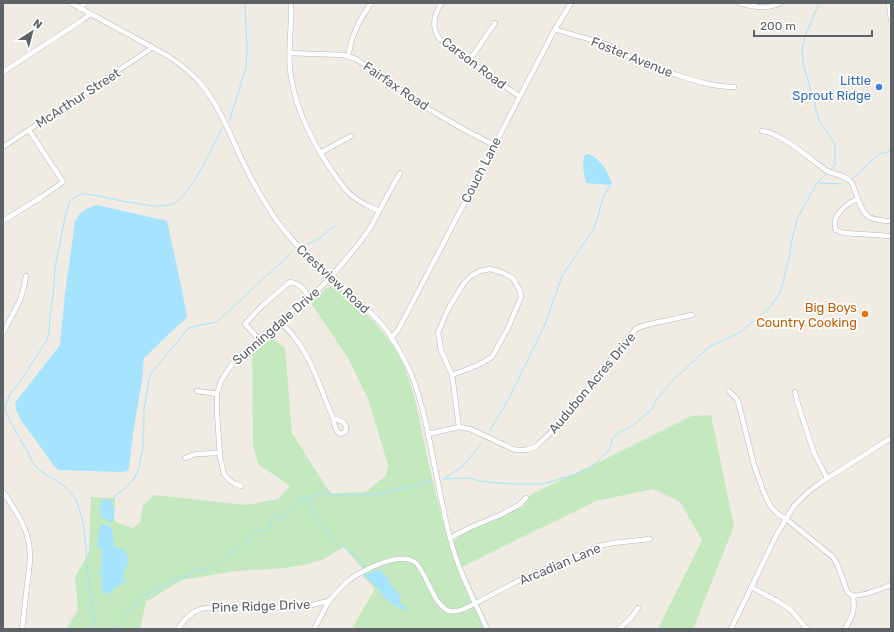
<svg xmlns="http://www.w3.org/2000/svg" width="894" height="632" viewBox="0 0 894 632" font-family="Rubik,sans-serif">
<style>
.green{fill:#c4e9bf}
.water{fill:#a5e3ff}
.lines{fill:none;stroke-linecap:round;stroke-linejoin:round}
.stream{stroke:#a5e3ff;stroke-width:1}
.minor-casing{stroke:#b5b8bc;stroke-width:5.5}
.minor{stroke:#fff;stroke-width:4.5}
.shop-dot{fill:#3f7fe0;stroke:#fff;stroke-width:1.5}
.food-dot{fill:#e8710a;stroke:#fff;stroke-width:1.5}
.labels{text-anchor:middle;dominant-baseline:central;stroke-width:3.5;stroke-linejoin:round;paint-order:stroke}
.street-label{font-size:13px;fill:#5c6266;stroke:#fff}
.shop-label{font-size:13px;fill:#366cbe;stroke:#fff;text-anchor:end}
.food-label{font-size:13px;fill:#c56008;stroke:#fff;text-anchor:end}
</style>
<rect width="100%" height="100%" fill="#f0ece4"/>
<path class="green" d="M334,285C357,305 378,322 395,349C414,380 419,420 427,456C433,485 441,513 448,542L453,541L468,531L524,506L530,495L601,461L691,416L711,415L734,526L693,629H658L702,540L680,502L653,489L596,501L462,567L490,629H352L359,616L375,589L363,576L362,568L344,547L324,559L304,565L285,568L236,571L182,580L146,602L140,629H66L78,610L75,577L89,552L91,497L115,498L114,521L132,528L140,523L143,505L155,495L246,505L278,499L290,486L258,464L253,445L252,352L271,337L285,348L292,433L327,488L332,493L366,492L386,475L388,465L368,399L348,358L311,303L326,288Z"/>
<g class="water">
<path d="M588,154C600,158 608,171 612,184L610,185L586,183L583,168L584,156Z"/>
<path d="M97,205L167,221L182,290L187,317L144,358L142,380L133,433L130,460L128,471L122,472L58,470L55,467L20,419L16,409L15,404L17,400L60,345L65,294L75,221C82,210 85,209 97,205Z"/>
<path d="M103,499L109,500C115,505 116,516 111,523L107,520L106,519L102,518C99,513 100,505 103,499Z"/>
<polygon points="103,524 108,525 112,529 114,547 123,549 128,557 128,563 123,574 125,581 107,594 102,592 101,585 102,580 100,572 101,569 102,550 97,545 100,527"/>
<polygon points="380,569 382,573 387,577 391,586 400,595 400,597 399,603 406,607 404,611 399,607 395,606 384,597 379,590 364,575"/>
</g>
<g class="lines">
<g class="stream">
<polyline points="819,3 806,34 802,49 803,63 819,120 835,144 835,165 830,171"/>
<polyline points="227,123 230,119 246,67 247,50 245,3"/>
<polyline points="853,178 879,154 891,151"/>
<polyline points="818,183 843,184"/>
<polyline points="306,245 318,239 335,225"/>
<polyline points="490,430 507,402 543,329 552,305 562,276 594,228 597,220 603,198 610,185"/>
<polyline points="444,479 469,478 480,481 496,483 519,484 542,484 574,475 583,470 589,469 596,463 610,449 612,439 618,433 632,426 651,410 657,399 671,382 709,347 741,332 770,307 777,297 781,290 790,254 791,244 797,219 817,183 827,173"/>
<polyline points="444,479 462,467 481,444"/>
<polyline points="306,499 311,507 322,527 337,541"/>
<polyline points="111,501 116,495 128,486 134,479 140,465 140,461 143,448 143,436 144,425 144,409 148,386 150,376 152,372 189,328 196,326 217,322 291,253"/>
<polyline points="340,544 350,551 366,566"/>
<path d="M121,620L144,596L170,582L186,577L195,571L210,567L219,563L228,554L237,550L256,531C259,530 263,531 266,530C271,527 270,520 274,516H277L281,520L298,504L299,500L301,498H314L321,493H324L339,496L347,495L378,494L432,481"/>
<path d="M96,629C93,611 90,593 88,575C85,550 87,519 74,497C66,484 50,478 38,469C32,464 31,457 27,451C19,437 10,423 4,408L10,394L21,380L47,340L49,333L50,317L54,287L55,267L59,248L65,217L69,203L72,199L81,194H86C98,196 110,198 122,201C138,203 160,210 174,203C190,195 213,147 221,130L225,126"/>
<polyline points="112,629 118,623"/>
</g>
<g class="minor-casing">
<g id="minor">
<path d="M71,3L168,56C180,64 192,73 201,84C217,103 227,127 237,149C246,170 257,190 269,209C280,227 294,243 310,258C334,281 362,301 384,327C393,338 400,352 407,365C416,382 420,401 425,419C434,459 440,499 450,538C458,570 474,600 487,629"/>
<path d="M441,3C436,13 431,24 437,35C443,46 461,55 471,62C487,73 503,85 519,96"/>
<path d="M740,3C754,7 766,10 780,3"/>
<polyline points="889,3 891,20"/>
<polyline points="80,9 85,3"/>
<path d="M555,29C574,36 594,39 613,47C623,51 630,58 640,63C651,69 665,72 677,75C696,81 715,87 734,87"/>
<polyline points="290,53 343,55 356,59 427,108 463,129 494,145"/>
<polyline points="348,56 352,39 359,22 371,3"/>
<polyline points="469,61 495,23"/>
<polyline points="3,72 81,21 90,14"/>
<path d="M762,131C782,133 810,159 827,171C836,175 846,175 852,183C856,192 860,212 869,217C875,220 884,221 891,221"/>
<polyline points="3,147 149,50 151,47"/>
<polyline points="320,153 351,136"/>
<path d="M858,199C847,203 830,216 836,230L844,233L891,236"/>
<polyline points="379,211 400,173"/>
<polyline points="3,221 43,196 63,182 29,130"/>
<path d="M279,321C284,326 290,331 294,337C312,358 322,393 333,418C334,424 335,430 340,434L345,432C349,423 341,421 333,418"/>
<polyline points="3,333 20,300 24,287 26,276"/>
<polyline points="391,338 398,330 407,313 555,29 571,3"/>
<path d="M259,339L245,324L263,305L290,282C301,284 304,290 310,298"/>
<polyline points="452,375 478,365 492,357 508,328 521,297 520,291 513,278 501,272 490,269 480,271 471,276 464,283 448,309 438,333 441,350 452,375 459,427"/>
<polyline points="197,391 217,394"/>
<path d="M729,391L737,399L739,405L754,465L764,493L771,507L778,514L786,519L833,557L838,566L847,591C848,593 849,594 852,595C859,598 883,588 891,585"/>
<polyline points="795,392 797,401 814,453 827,478"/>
<polyline points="428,434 459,427 470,429 513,449 517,450 526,450 535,447 541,442 567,416 627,339 637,328 650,324 692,315"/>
<polyline points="185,458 196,454 219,453"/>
<path d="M241,486L235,484L229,480L224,474L220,457L217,412V394L221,381L228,370L236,359L279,321L310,298L331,277L361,241L372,225L379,211C369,206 358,202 350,194C341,185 335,175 328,165C309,136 294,105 290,70C288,48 292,25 291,3"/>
<path d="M3,492C13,507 24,522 28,539C32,554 29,570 27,586C25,600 24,615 22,629"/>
<polyline points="450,538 469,528 500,515 519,505 526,498"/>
<polyline points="751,587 777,601 791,610 807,629"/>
<path d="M329,601C335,594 341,587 348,581C361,571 400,550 416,563C423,570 431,591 437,600C441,606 448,613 456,611C459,611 463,609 466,608L524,578L599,546L613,543L650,539"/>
<path d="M178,629C185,618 193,610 205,608L302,607L316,604L329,601L314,629"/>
<polyline points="619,629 631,618 638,608"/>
<polyline points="731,629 777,534 794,506 808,492 820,483 891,438"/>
<path d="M845,629C853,614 855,613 853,596"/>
</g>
</g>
<use href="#minor" class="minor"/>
</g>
<circle class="shop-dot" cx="879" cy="87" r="4"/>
<circle class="food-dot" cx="865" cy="314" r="4"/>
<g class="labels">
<g class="street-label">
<text transform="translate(632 57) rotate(22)">Foster Avenue</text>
<text transform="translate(474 63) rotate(37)">Carson Road</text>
<text transform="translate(396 86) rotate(34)">Fairfax Road</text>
<text transform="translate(78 98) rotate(-33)">McArthur Street</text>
<text transform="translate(481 170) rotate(-63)">Couch Lane</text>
<text transform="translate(333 279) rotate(43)">Crestview Road</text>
<text transform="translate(276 326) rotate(-41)">Sunningdale Drive</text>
<text transform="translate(592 383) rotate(-50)">Audubon Acres Drive</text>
<text transform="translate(560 564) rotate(-23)">Arcadian Lane</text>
<text transform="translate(261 606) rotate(-2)">Pine Ridge Drive</text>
</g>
<g class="shop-label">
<text x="871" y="80">Little<tspan x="871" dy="15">Sprout Ridge</tspan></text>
</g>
<g class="food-label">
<text x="857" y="307">Big Boys<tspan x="857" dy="15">Country Cooking</tspan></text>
</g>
</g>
<rect width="894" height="632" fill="none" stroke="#5c6266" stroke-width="8"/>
<g transform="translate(32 32) rotate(36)" stroke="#ffffff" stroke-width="3" paint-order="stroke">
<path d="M0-3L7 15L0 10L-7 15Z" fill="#5c6266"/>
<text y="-6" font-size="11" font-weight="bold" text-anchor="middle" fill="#5c6266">N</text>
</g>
<path d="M754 30v6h118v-6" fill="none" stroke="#5c6266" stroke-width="2"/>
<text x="760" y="30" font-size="12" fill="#5c6266" stroke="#ffffff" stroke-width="3" paint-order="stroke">200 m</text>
</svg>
